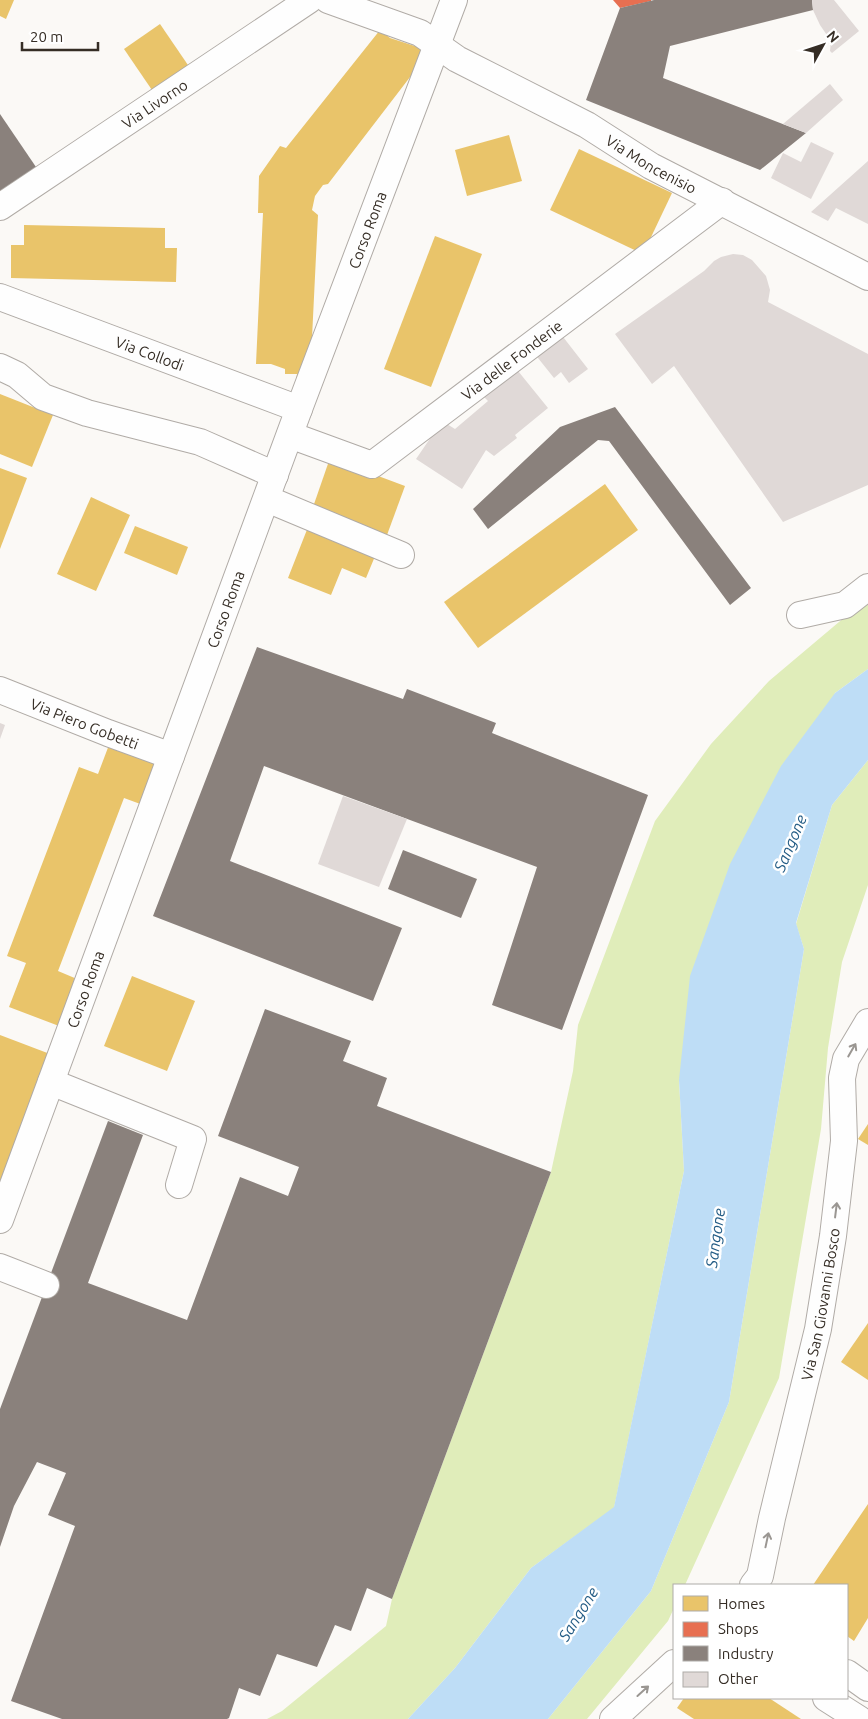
<svg xmlns="http://www.w3.org/2000/svg" width="868" height="1719" viewBox="0 0 868 1719" font-family="Ubuntu,sans-serif">
<style>
.green{fill:#e0edba}
.water{fill:#beddf6}
.homes{fill:#e9c46a}
.shops{fill:#e76f51}
.industry{fill:#8a817c}
.building{fill:#e0d9d7}
.lines{fill:none;stroke-linecap:round;stroke-linejoin:round}
.minor-casing{stroke:#b0aba6;stroke-width:28}
.minor{stroke:#fefefe;stroke-width:26}
.oneway{stroke:#9a9692}
.labels{text-anchor:middle;dominant-baseline:central;stroke-width:5;stroke-linejoin:round;paint-order:stroke}
.street-label{font-size:15px;fill:#352d25;stroke:#fff}
.water-label{font-size:16px;font-style:italic;fill:#235c85;stroke:#fff}
</style>
<rect width="100%" height="100%" fill="#fbf9f6"/>
<g class="green">
<polygon points="868,599 868,669 835,693 679,1080 684,1171 614,1508 531,1568 455,1668 408,1719 267,1719 282,1711 386,1626 392,1599 551,1172 573,1071 578,1025 655,821 711,744 769,681 852,611"/>
<polygon points="868,760 868,885 842,962 828,1048 821,1129 779,1378 685,1585 674,1585 674,1608 668,1621 587,1719 548,1719 651,1591 729,1402 804,949 796,924 832,805"/>
</g>
<polygon class="water" points="868,669 868,760 832,805 796,923 804,949 729,1402 651,1591 548,1719 408,1719 455,1668 531,1568 614,1507 684,1171 679,1080 690,976 730,864 781,766 835,693"/>
<g class="homes">
<polygon points="0,0 14,0 6,19 0,16"/>
<polygon points="160,24 190,68 154,93 124,49"/>
<polygon points="380,30 390,38 430,51 328,184 323,185 315,196 312,210 318,215 310,379 296,380 297,374 285,374 285,369 271,364 256,364 263,213 258,213 259,176 280,146 286,148"/>
<polygon points="509,135 522,181 467,196 455,150"/>
<polygon points="579,149 672,193 643,254 550,210"/>
<polygon points="24,225 165,228 165,248 177,248 176,282 11,278 11,245 24,245"/>
<polygon points="435,236 482,254 431,387 384,369"/>
<polygon points="0,394 53,415 32,467 0,454"/>
<polygon points="330,458 405,486 387,535 313,507"/>
<polygon points="0,468 27,478 0,549"/>
<polygon points="605,484 638,530 478,648 444,602"/>
<polygon points="91,497 130,515 96,591 57,574"/>
<polygon points="310,522 378,549 366,578 342,568 331,595 288,578"/>
<polygon points="135,526 188,547 177,575 124,553"/>
<polygon points="112,737 162,756 143,805 124,798 58,971 77,979 59,1026 9,1007 26,963 7,956 79,767 98,774"/>
<polygon points="132,976 195,1001 167,1071 104,1046"/>
<polygon points="0,1035 50,1054 4,1180 0,1179"/>
<polygon points="868,1124 868,1145 858,1139"/>
<polygon points="868,1323 868,1380 841,1362"/>
<polygon points="868,1504 868,1618 854,1641 847,1636 847,1585 813,1585"/>
<polygon points="684,1698 769,1698 801,1719 694,1719 677,1708"/>
</g>
<polygon class="shops" points="613,0 651,0 651,1 620,8"/>
<g class="industry">
<polygon points="654,0 812,0 813,10 670,46 663,78 806,133 760,170 586,100 620,8"/>
<polygon points="0,114 36,167 0,193"/>
<polygon points="615,407 751,588 730,605 609,441 598,440 488,529 473,509 560,427"/>
<polygon points="257,647 403,699 407,689 496,723 492,733 648,795 562,1030 492,1005 537,867 264,766 230,861 402,928 373,1001 153,916"/>
<polygon points="403,850 477,879 461,918 388,889"/>
<polygon points="265,1009 351,1041 343,1061 387,1078 377,1106 551,1172 392,1599 367,1588 351,1631 335,1625 317,1667 277,1654 260,1696 239,1688 229,1718 227,1719 62,1719 11,1701 75,1526 48,1515 66,1473 37,1462 14,1506 0,1547 0,1409 108,1121 143,1135 88,1283 187,1320 240,1177 288,1196 299,1167 218,1136"/>
</g>
<g class="building">
<polygon points="812,0 834,0 859,31 832,53 830,51 831,41 820,25 813,10"/>
<polygon points="830,84 843,100 806,133 783,124"/>
<polygon points="811,142 834,153 811,199 771,178 783,153 801,162"/>
<polygon points="868,161 868,224 836,208 828,221 811,212"/>
<polygon points="733,254 743,255 752,260 766,276 770,290 768,302 868,354 868,485 783,522 674,366 652,384 615,334 704,271 714,261 721,257"/>
<polygon points="560,333 588,369 569,383 561,372 554,378 534,353"/>
<polygon points="514,366 548,408 515,435 517,438 494,456 486,450 462,489 416,459 442,421 455,429 488,401 480,393"/>
<polygon points="0,723 5,725 0,739"/>
<polygon points="343,796 407,819 379,887 318,864"/>
</g>
<g class="lines">
<g class="minor-casing">
<g id="minor">
<path id="s1" d="M328,0L420,33L457,59L587,125L651,166L868,277"/>
<path id="s2" d="M0,207L309,0"/>
<path id="s3" d="M0,297L299,409"/>
<polyline points="0,367 17,375 43,397 87,413 200,442 275,475"/>
<path id="s4" d="M290,435L372,465L722,201"/>
<polyline points="267,499 401,555"/>
<polyline points="800,615 845,605 868,587"/>
<path id="s5" d="M0,690L108,733L171,756"/>
<polyline points="51,1082 193,1139 179,1185"/>
<path id="s6" d="M0,1220L299,409L454,0"/>
<polyline points="0,1267 46,1285"/>
<path id="s7" d="M753,1585L760,1576L772,1518L818,1329L833,1236L844,1141L842,1078L846,1059L868,1022"/>
<polyline points="847,1673 868,1688"/>
<polyline points="826,1698 859,1719"/>
<polyline points="613,1719 674,1663"/>
</g>
</g>
<use href="#minor" class="minor"/>
</g>
<defs><path id="oneway-shaft" d="M-6 0H5M1.5-3L5.5 0L1.5 3" fill="none" stroke-width="1.6" stroke-linecap="round" stroke-linejoin="round" transform="scale(1.25)"/></defs>
<g class="oneway">
<use href="#oneway-shaft" transform="translate(852 1050) rotate(-60)"/>
<use href="#oneway-shaft" transform="translate(836 1210) rotate(-83)"/>
<use href="#oneway-shaft" transform="translate(767 1540) rotate(-78)"/>
<use href="#oneway-shaft" transform="translate(643 1691) rotate(-42)"/>
</g>
<g class="labels">
<g class="street-label">
<text stroke="none"><textPath href="#s2" startOffset="186">Via Livorno</textPath></text>
<text stroke="none"><textPath href="#s1" startOffset="364">Via Moncenisio</textPath></text>
<text stroke="none"><textPath href="#s6" startOffset="1056">Corso Roma</textPath></text>
<text stroke="none"><textPath href="#s3" startOffset="160">Via Collodi</textPath></text>
<text stroke="none"><textPath href="#s4" startOffset="262">Via delle Fonderie</textPath></text>
<text stroke="none"><textPath href="#s6" startOffset="651">Corso Roma</textPath></text>
<text stroke="none"><textPath href="#s5" startOffset="91">Via Piero Gobetti</textPath></text>
<text stroke="none"><textPath href="#s6" startOffset="246">Corso Roma</textPath></text>
<text stroke="none"><textPath href="#s7" startOffset="290">Via San Giovanni Bosco</textPath></text>
</g>
<g class="water-label">
<text transform="translate(790 843) rotate(-67)">Sangone</text>
<text transform="translate(715 1238) rotate(-82)">Sangone</text>
<text transform="translate(578 1614) rotate(-58)">Sangone</text>
</g>
</g>
<rect x="673" y="1584" width="175" height="115" fill="#ffffff" stroke="#aeaba8"/>
<rect x="683" y="1596" width="25" height="15" fill="#e9c46a" stroke="#aeaba8"/>
<text x="718" y="1609" font-size="15" fill="#352d25">Homes</text>
<rect x="683" y="1622" width="25" height="15" fill="#e76f51" stroke="#aeaba8"/>
<text x="718" y="1634" font-size="15" fill="#352d25">Shops</text>
<rect x="683" y="1646" width="25" height="15" fill="#8a817c" stroke="#aeaba8"/>
<text x="718" y="1659" font-size="15" fill="#352d25">Industry</text>
<rect x="683" y="1672" width="25" height="15" fill="#e0d9d7" stroke="#aeaba8"/>
<text x="718" y="1684" font-size="15" fill="#352d25">Other</text>
<g transform="translate(823 45) rotate(50)" stroke="#ffffff" stroke-width="4" paint-order="stroke">
<path d="M0-4L9 19L0 12L-9 19Z" fill="#352d25"/>
<text y="-8" font-size="14" font-weight="bold" text-anchor="middle" fill="#352d25">N</text>
</g>
<path d="M22 42v8h76v-8" fill="none" stroke="#352d25" stroke-width="2.5"/>
<text x="30" y="42" font-size="15" fill="#352d25" stroke="#ffffff" stroke-width="4" paint-order="stroke">20 m</text>
</svg>
